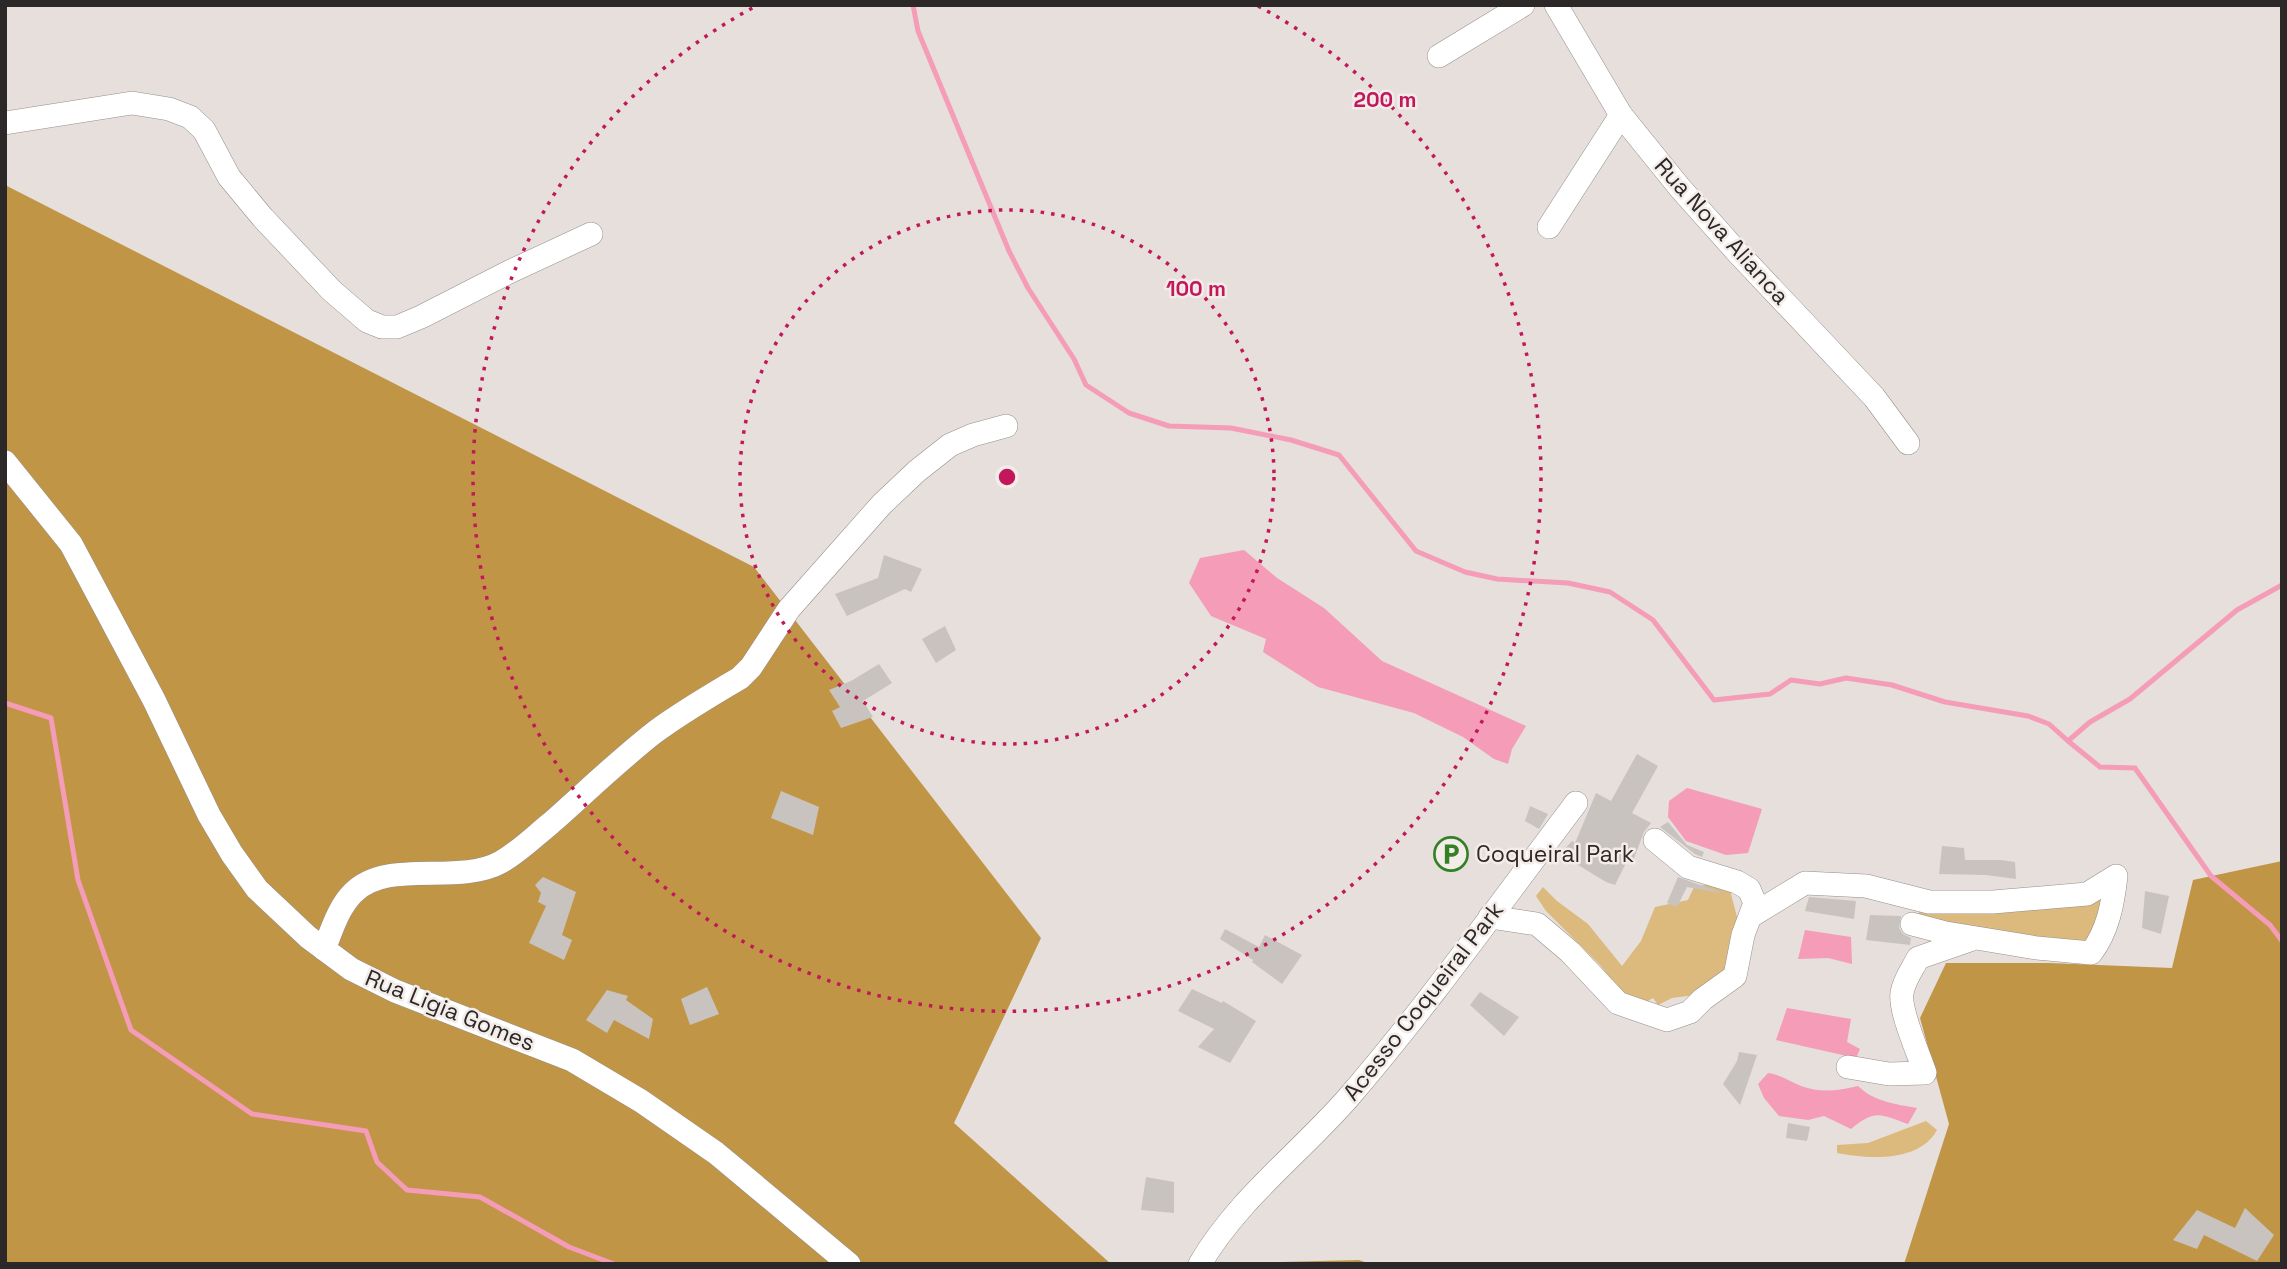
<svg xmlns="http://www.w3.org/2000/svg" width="2287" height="1269" viewBox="0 0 2287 1269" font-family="'Space Grotesk',sans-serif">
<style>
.green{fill:#dcb97d}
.forest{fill:#c19546}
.water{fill:#f49cb8}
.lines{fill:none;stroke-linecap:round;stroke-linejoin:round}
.stream{stroke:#f49cb8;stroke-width:5}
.building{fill:#c9c3bf}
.minor-casing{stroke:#958f8c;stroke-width:24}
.minor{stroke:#fff;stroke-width:23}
.ring{fill:none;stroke:#c2185b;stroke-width:3.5;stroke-dasharray:3.5 7}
.labels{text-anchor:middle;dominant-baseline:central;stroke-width:5;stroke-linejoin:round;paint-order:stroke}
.street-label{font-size:23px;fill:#2b2827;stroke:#f3ece9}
.poi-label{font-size:23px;fill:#2b2827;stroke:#f3ece9;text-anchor:start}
.centre{fill:#c2185b;stroke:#f3ece9;stroke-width:3.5}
.ring-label{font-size:21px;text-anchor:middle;font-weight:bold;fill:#c2185b;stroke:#f3ece9;stroke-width:5;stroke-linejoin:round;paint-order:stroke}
</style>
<rect width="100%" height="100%" fill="#e6dfdc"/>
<g class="green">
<polygon points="1716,883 1730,890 1738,921 1729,978 1695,995 1672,998 1658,1005 1653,998 1648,1001 1627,999 1600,965 1546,911 1536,896 1543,887 1557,901 1588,924 1622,966 1641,941 1655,907 1688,900 1694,887"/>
<polygon points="2106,895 2087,948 1919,923 1919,910"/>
<path d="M1926,1121L1937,1130C1919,1163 1868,1159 1837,1153V1145L1868,1143Z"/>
</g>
<g class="forest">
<polygon points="5,185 754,567 1041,938 954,1123 1111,1264 5,1264"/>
<polygon points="2282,861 2282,1264 1904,1264 1949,1124 1920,1018 1946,963 2049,963 2172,968 2193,880"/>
<polygon points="1359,1260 1370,1264 1236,1264 1237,1263"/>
</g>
<g class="water">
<polygon points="1244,550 1277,578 1324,608 1382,661 1526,726 1512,749 1508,764 1494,759 1463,737 1414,713 1318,687 1263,652 1266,639 1211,616 1189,583 1200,558"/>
<polygon points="1687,788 1762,809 1748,853 1726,855 1686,841 1668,817 1669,801"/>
<polygon points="1805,930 1851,937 1852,964 1828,958 1798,959"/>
<polygon points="1787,1008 1851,1019 1847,1042 1860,1049 1856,1058 1776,1040"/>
<path d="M1768,1073C1781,1075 1789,1081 1801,1086C1820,1093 1838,1091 1858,1086C1875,1102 1895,1104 1917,1108L1908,1124C1880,1114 1875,1109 1851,1129L1824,1116L1808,1120L1779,1116L1764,1098L1758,1084Z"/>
</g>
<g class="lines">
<g class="stream">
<polyline points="913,5 918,31 1009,251 1028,288 1074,359 1086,385 1129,413 1169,426 1231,428 1291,440 1339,455 1416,551 1465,572 1497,579 1568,583 1610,592 1653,620 1714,700 1770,694 1791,680 1820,684 1846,678 1892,685 1945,702 2028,716 2049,724 2068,741 2090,722 2130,699 2237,610 2282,585"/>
<polyline points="5,703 51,718 78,880 131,1030 252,1114 366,1131 377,1162 407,1190 480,1197 569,1247 614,1264"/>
<polyline points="2068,741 2100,767 2135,768 2211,876 2270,925 2282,941"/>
</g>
</g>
<g class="building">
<polygon points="884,555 922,569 911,592 905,589 847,616 835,594 878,578"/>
<polygon points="945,626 956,650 936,663 922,639"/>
<polygon points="879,664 892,683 863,701 873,717 841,728 832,711 840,707 829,690 851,681"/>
<polygon points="1637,754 1658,766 1632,813 1651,823 1644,832 1633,861 1628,859 1615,885 1606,882 1560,854 1572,841 1575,843 1596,793 1611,801"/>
<polygon points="781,791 819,807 813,835 771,818"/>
<polygon points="1530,806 1548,814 1539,829 1525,821"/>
<polygon points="1668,822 1687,845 1704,852 1702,857 1695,854 1660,827"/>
<polygon points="1942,846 1964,848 1965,860 2001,860 2015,862 2016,879 1986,875 1939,874"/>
<polygon points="543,877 576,892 562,935 572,940 564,960 529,943 546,906 538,902 541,893 535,885"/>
<polygon points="1678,877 1720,892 1720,893 1687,887 1677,907 1667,903"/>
<polygon points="2145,891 2169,896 2161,934 2142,928"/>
<polygon points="1809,897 1856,901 1854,919 1805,911"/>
<polygon points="1870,915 1901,916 1899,928 1903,934 1911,938 1910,945 1866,940"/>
<polygon points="1225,929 1259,947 1265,935 1302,955 1282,984 1252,962 1253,960 1220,939"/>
<polygon points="707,987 719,1014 690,1025 681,999"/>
<polygon points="1192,989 1222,1003 1223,1001 1256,1021 1230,1063 1198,1047 1214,1029 1178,1011"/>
<polygon points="607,990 628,996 626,1000 653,1019 649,1039 614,1020 607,1033 586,1020"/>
<polygon points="1480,992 1519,1017 1504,1036 1470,1005"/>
<polygon points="1739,1052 1757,1055 1740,1105 1723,1084 1737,1061"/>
<polygon points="1788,1123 1810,1127 1807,1141 1786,1138"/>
<polygon points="1146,1177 1174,1182 1174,1213 1141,1210"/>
<polygon points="2245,1208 2274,1235 2257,1261 2204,1235 2197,1249 2173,1240 2197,1210 2235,1228"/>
</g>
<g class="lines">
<g class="minor-casing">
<g id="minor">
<polyline points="1556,5 1621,115 1680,188 1738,253 1874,397 1908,443"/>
<polyline points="1439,56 1523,5"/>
<polyline points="5,123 132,103 169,109 190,117 204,130 229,177 263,218 332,291 367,321 382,327 397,327 421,317 509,272 591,234"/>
<polyline points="1549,227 1621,115"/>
<polyline points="5,462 71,544 154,700 209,815 232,854 257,889 308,937 351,969 395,991 572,1060 641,1101 716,1153 849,1264"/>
<path d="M1751,916L1805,883L1866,886L1929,902H1993L2087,894L2116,876C2113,903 2108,931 2091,953L2037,948L1946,933L1912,924"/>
<polyline points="1490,917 1537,924 1570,952 1618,1003 1667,1020 1690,1012 1703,999 1735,976 1743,935 1755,903 1749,889 1737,882 1688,867 1655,840"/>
<path d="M324,949C332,930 338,908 353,893C387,858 458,886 501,862C519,852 535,836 551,823C585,793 619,760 655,732C682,712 711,695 740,678L751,667L789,609L882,504L917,471L950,445L973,435L1006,426"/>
<path d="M1848,1067L1889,1074L1925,1073C1919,1054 1899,1011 1902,993C1904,980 1912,970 1918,958L1970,940"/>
<path d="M1200,1264C1237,1200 1300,1153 1348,1098C1429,1004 1501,902 1576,803"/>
</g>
</g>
<use href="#minor" class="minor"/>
</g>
<g class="ring">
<circle cx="1007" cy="477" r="267"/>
<path d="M1258 6A534 534 0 1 1 756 6"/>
</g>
<defs>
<g id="parking-ring" transform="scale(1.75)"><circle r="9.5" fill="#f3ece9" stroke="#348027" stroke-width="1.5"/><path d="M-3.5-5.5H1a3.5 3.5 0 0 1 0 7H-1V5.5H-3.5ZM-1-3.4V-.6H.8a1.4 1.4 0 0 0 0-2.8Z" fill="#348027"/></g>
</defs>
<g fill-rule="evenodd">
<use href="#parking-ring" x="1451" y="854"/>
</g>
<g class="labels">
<g class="street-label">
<text transform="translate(1722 231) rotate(48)">Rua Nova Alianca</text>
<text transform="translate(1423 1001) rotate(-52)">Acesso Coqueiral Park</text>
<text transform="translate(450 1010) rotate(22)">Rua Ligia Gomes</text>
</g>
<g class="poi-label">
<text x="1476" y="854">Coqueiral Park</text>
</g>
</g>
<circle cx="1007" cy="477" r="10" class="centre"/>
<g class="ring-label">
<text x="1385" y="107">200 m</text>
<text x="1196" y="296">100 m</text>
</g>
<rect width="2287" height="1269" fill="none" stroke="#2b2827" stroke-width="14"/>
</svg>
